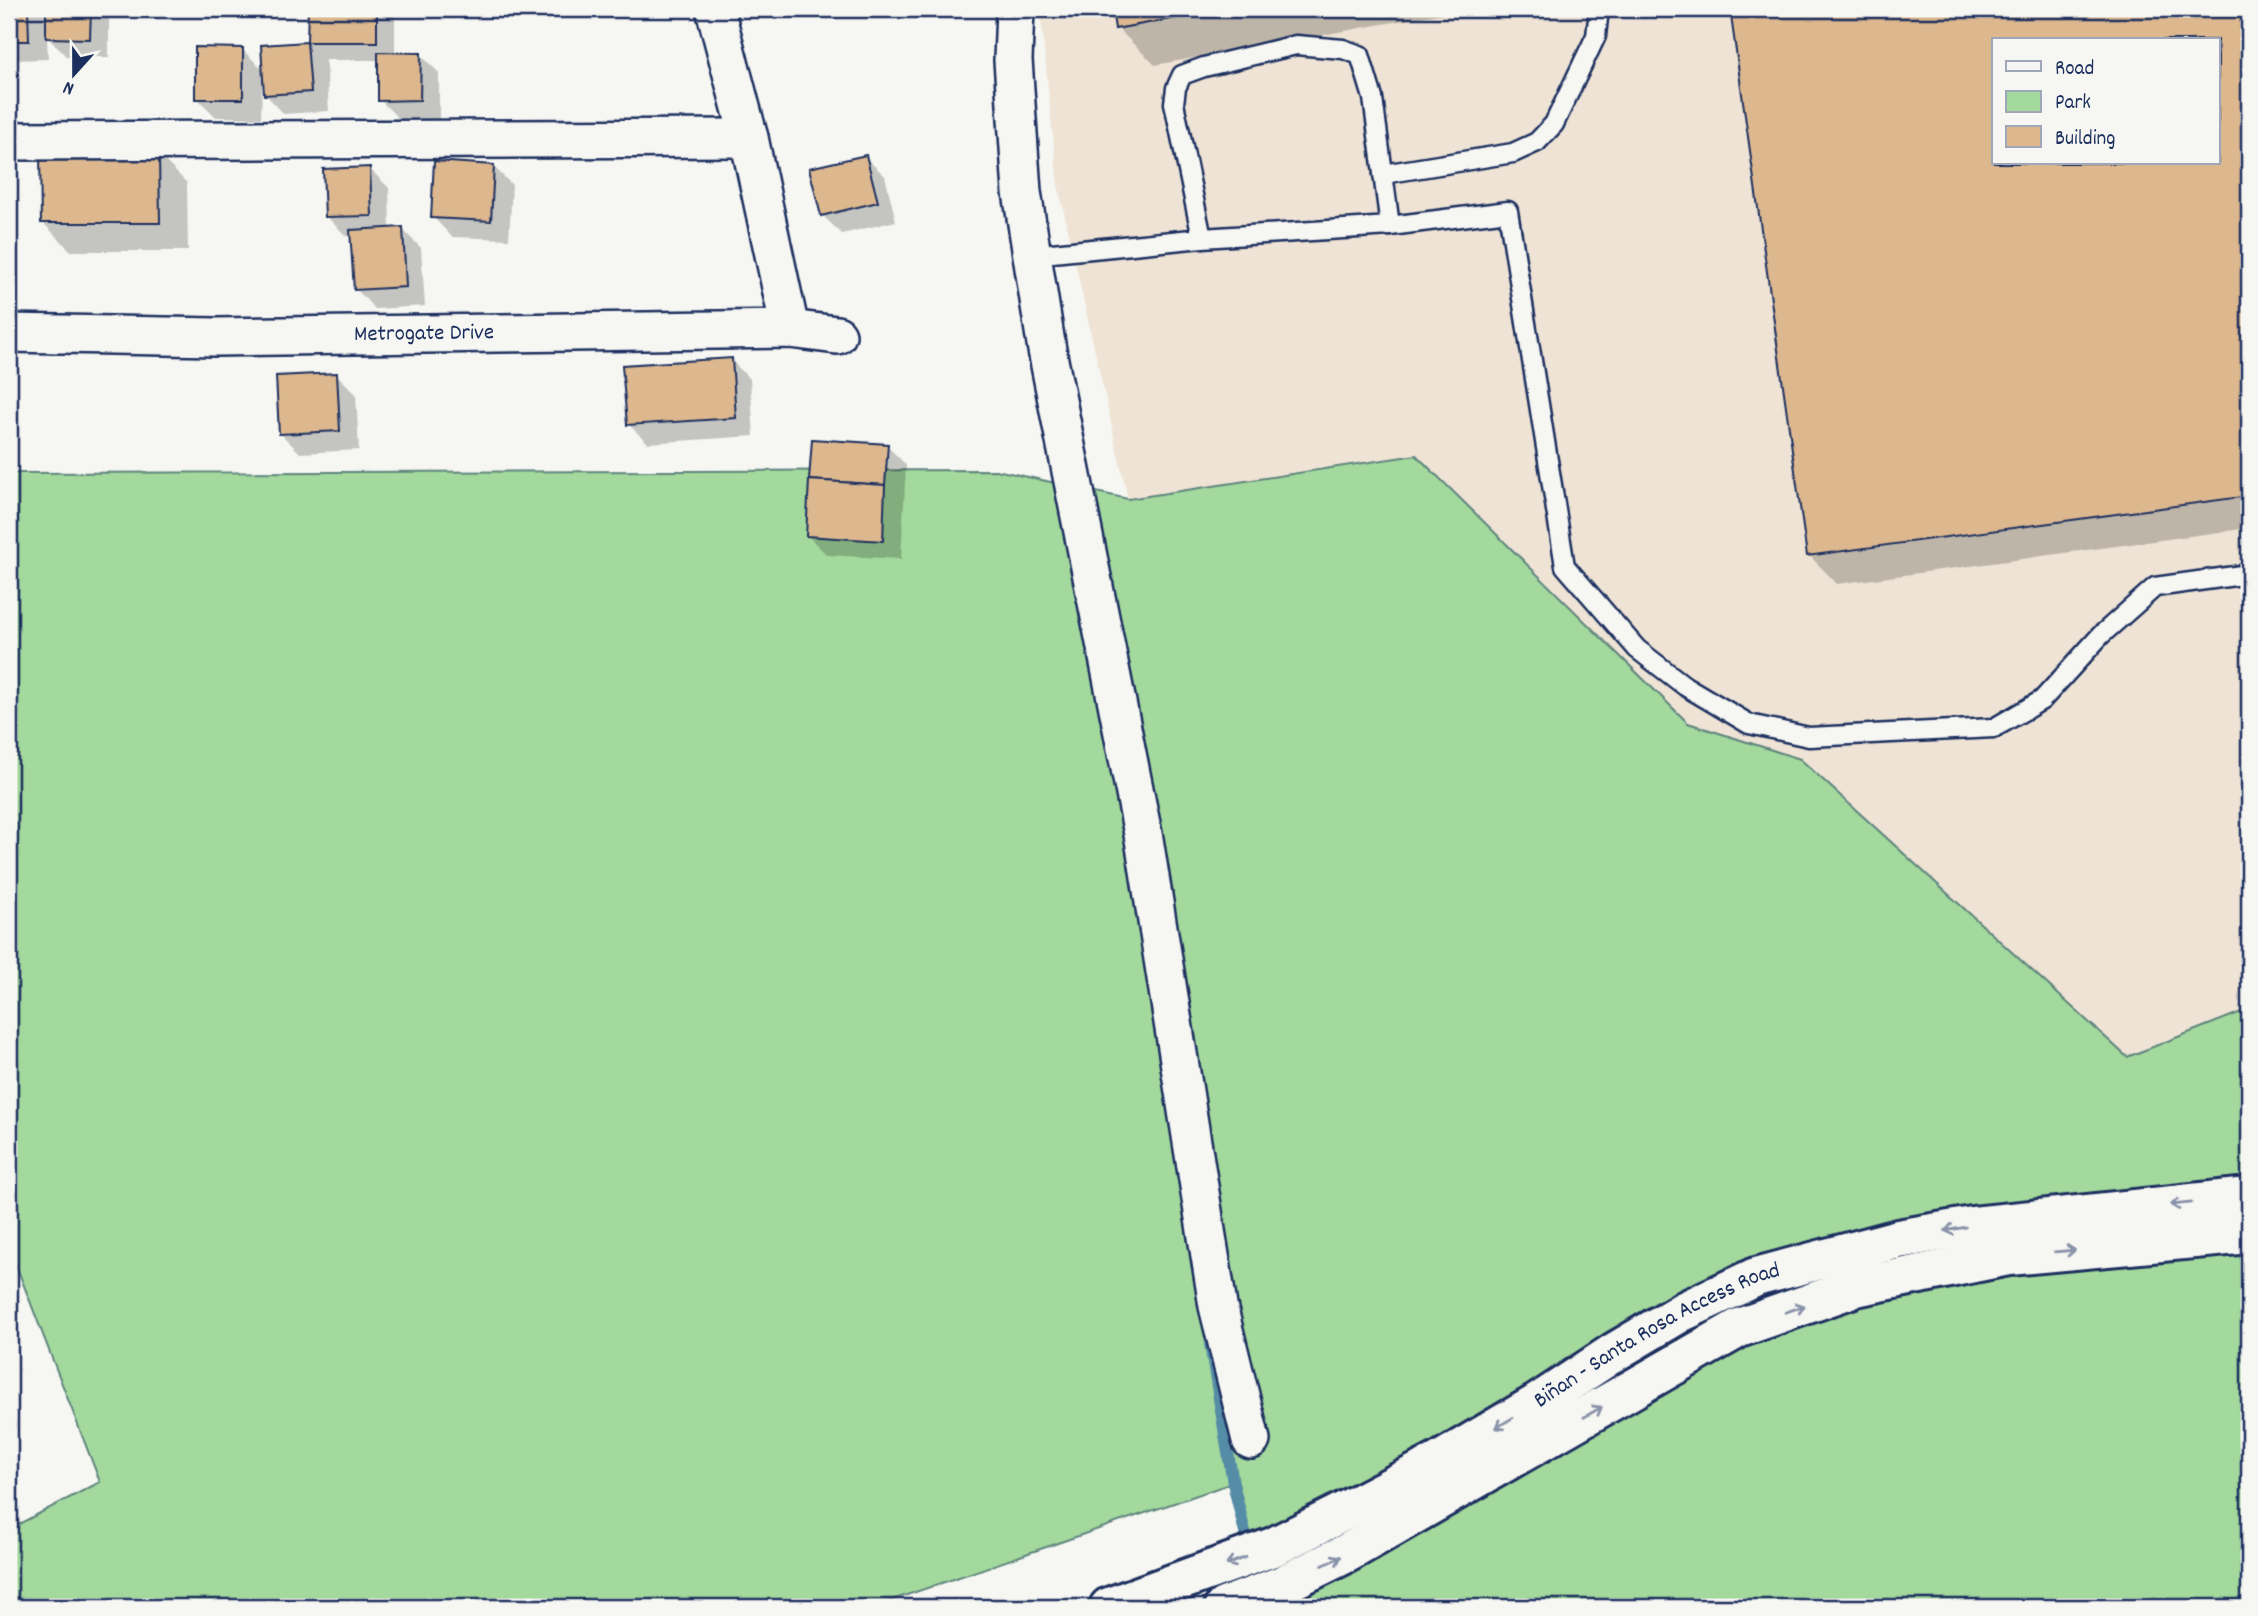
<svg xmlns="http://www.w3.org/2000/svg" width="2258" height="1616" viewBox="0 0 2258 1616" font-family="Dekko,sans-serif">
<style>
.built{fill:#eee3d4;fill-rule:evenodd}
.green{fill:#a3d99d;stroke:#5f847e;stroke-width:2}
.shadow{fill:#0003;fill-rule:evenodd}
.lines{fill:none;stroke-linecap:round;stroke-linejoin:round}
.stream{stroke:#548ca6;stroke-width:12}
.building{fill:#ddb88f;stroke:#1b2f5e;stroke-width:2;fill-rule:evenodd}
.service-casing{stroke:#1b2f5e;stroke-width:23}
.minor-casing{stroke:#1b2f5e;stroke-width:42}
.secondary-casing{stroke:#1b2f5e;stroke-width:44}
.service{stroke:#f6f6f2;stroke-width:18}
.minor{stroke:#f6f6f2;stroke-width:37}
.secondary{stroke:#f6f6f2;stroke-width:38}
.oneway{stroke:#8892a8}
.labels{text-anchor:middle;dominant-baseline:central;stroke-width:5;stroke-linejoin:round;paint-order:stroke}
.street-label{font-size:23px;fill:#1b2f5e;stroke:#f6f6f2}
</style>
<rect width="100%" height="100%" fill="#f6f6f2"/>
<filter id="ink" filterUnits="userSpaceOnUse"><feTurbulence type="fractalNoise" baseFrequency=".0143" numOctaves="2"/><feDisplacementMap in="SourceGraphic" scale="14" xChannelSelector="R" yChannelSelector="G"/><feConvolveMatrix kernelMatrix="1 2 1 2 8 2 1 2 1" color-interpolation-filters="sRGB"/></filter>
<g filter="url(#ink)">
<path class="built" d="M1040,9H2249V1009L2127,1058L1800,760L1688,723L1416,455L1128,499L1058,185ZM1994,40H2218V163H1994Z"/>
<polygon class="green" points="1416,455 1688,723 1800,759 2127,1057 2249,1009 2249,1607 1264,1607 1232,1483 872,1607 9,1607 9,1529 100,1482 9,1247 9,473 996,470 1128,499"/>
<g class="shadow">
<polygon points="9,9 109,9 109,57 67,57 47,37 48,59 11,60 9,57"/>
<polygon points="309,9 395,9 395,54 420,54 439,73 439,119 399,119 380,100 380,60 326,60 329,111 284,114 265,94 265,81 262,81 261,118 216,117 197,98 243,50 264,71 262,46 309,43"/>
<polygon points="1114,9 1466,9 1155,65 1117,28"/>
<path d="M1732,9H2249V528L1837,584L1809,555ZM1994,40H2218V163H1994Z"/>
<polygon points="159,155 187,183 188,251 71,251 42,222"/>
<polygon points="865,157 885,176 896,221 842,234 822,215"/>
<polygon points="493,166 512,185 509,239 452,237 433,217"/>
<polygon points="370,169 389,188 390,229 402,229 421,248 425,306 375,309 356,289 352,236 346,236 327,217"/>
<polygon points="731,360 750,379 754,436 648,443 628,424"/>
<polygon points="337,375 356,394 359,450 300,453 281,434"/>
<polygon points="887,446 906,465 901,559 827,555 808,536"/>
</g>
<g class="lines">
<polyline class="stream" points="1210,1344 1233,1483 1250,1553"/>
</g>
<g class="building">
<polygon points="9,9 28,9 29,41 9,41"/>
<polygon points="46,9 91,9 90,39 46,38"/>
<polygon points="308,9 377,9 377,42 307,42"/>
<polygon points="1112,9 1226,9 1115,29"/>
<path d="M1730,9H2249V496L1807,556ZM1994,40H2218V163H1994Z"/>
<polygon points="307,42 311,92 264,95 261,45"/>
<polygon points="195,47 243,48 243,99 195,99"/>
<polygon points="378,52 421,53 420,100 378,101"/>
<polygon points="40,153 159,153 160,223 41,223"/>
<polygon points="866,155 878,202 821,216 809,168"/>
<polygon points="434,161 494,165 491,221 431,218"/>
<polygon points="370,167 372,216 325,217 323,169"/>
<polygon points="403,227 406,287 354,290 350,230"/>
<polygon points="732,358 736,418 627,425 622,365"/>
<polygon points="337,373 340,431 279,434 276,376"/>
<polygon points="812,439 888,444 885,485 809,480"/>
<polygon points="809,480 885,485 883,541 806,536"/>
</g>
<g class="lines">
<g class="service-casing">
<g id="service">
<polyline points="1383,174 1513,153 1537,142 1554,124 1596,36 1599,9"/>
<polyline points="1202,238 1174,103 1176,88 1182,75 1204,67 1296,45 1343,49 1360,55 1373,98 1390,226"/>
<polyline points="1032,255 1202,238 1390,226 1508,211 1565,566 1637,649 1685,686 1749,724 1809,737 1994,728 2042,700 2101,635 2155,587 2249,574"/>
</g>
</g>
<g class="minor-casing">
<g id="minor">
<polyline points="715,9 749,138 790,329"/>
<polyline points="1015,9 1013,60 1022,192 1047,350 1144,839 1218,1306 1251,1440"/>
<polyline points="9,141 749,138"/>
<path id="s1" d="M9,333L216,337L790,329L837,335"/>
</g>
</g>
<g class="secondary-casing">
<g id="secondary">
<path id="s2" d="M1109,1607L1273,1547L1335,1516L1440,1461L1536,1404L1613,1353L1682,1312L1756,1277L1898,1239L1973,1226L2249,1197"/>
<polyline points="1224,1607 1282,1585 1347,1553 1739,1328 1856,1287 2009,1256 2249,1234"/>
</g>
</g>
<use href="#service" class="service"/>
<use href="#minor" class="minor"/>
<use href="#secondary" class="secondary"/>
</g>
<defs><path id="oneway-shaft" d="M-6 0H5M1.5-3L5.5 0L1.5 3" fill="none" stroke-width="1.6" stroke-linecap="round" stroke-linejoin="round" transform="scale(1.75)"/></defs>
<g class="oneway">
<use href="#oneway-shaft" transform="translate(2181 1204) rotate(174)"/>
<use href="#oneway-shaft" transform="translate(1955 1229) rotate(170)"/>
<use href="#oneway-shaft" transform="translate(2065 1251) rotate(-5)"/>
<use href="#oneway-shaft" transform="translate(1795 1309) rotate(-19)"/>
<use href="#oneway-shaft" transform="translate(1593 1412) rotate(-30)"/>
<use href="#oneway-shaft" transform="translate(1504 1423) rotate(149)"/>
<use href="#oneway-shaft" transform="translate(1236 1561) rotate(159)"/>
<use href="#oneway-shaft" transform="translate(1332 1561) rotate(-25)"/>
</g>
</g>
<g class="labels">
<g class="street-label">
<text stroke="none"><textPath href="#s1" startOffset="415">Metrogate Drive</textPath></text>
<text stroke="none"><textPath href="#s2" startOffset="614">Biñan - Santa Rosa Access Road</textPath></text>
</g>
</g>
<rect width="2258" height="1616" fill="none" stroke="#f6f6f2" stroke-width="35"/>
<rect x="18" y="18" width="2223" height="1581" fill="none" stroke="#1b2f5e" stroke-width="2.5" filter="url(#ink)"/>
<rect x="1992" y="38" width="228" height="126" fill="#f6f6f2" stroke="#9ea6b7" stroke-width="2"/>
<rect x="2006" y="61" width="35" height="10" fill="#f6f6f2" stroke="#9ea6b7" stroke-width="2"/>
<text x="2055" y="74" font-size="21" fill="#1b2f5e">Road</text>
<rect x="2006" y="91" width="35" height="21" fill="#a3d99d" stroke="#9ea6b7" stroke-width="2"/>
<text x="2055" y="108" font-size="21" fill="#1b2f5e">Park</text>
<rect x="2006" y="126" width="35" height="21" fill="#ddb88f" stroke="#9ea6b7" stroke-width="2"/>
<text x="2055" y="144" font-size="21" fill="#1b2f5e">Building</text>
<g transform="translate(74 74) rotate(201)" stroke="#f6f6f2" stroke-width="5" paint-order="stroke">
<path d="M0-5L12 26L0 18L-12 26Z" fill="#1b2f5e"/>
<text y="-10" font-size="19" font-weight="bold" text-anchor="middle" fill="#1b2f5e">N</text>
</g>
</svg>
